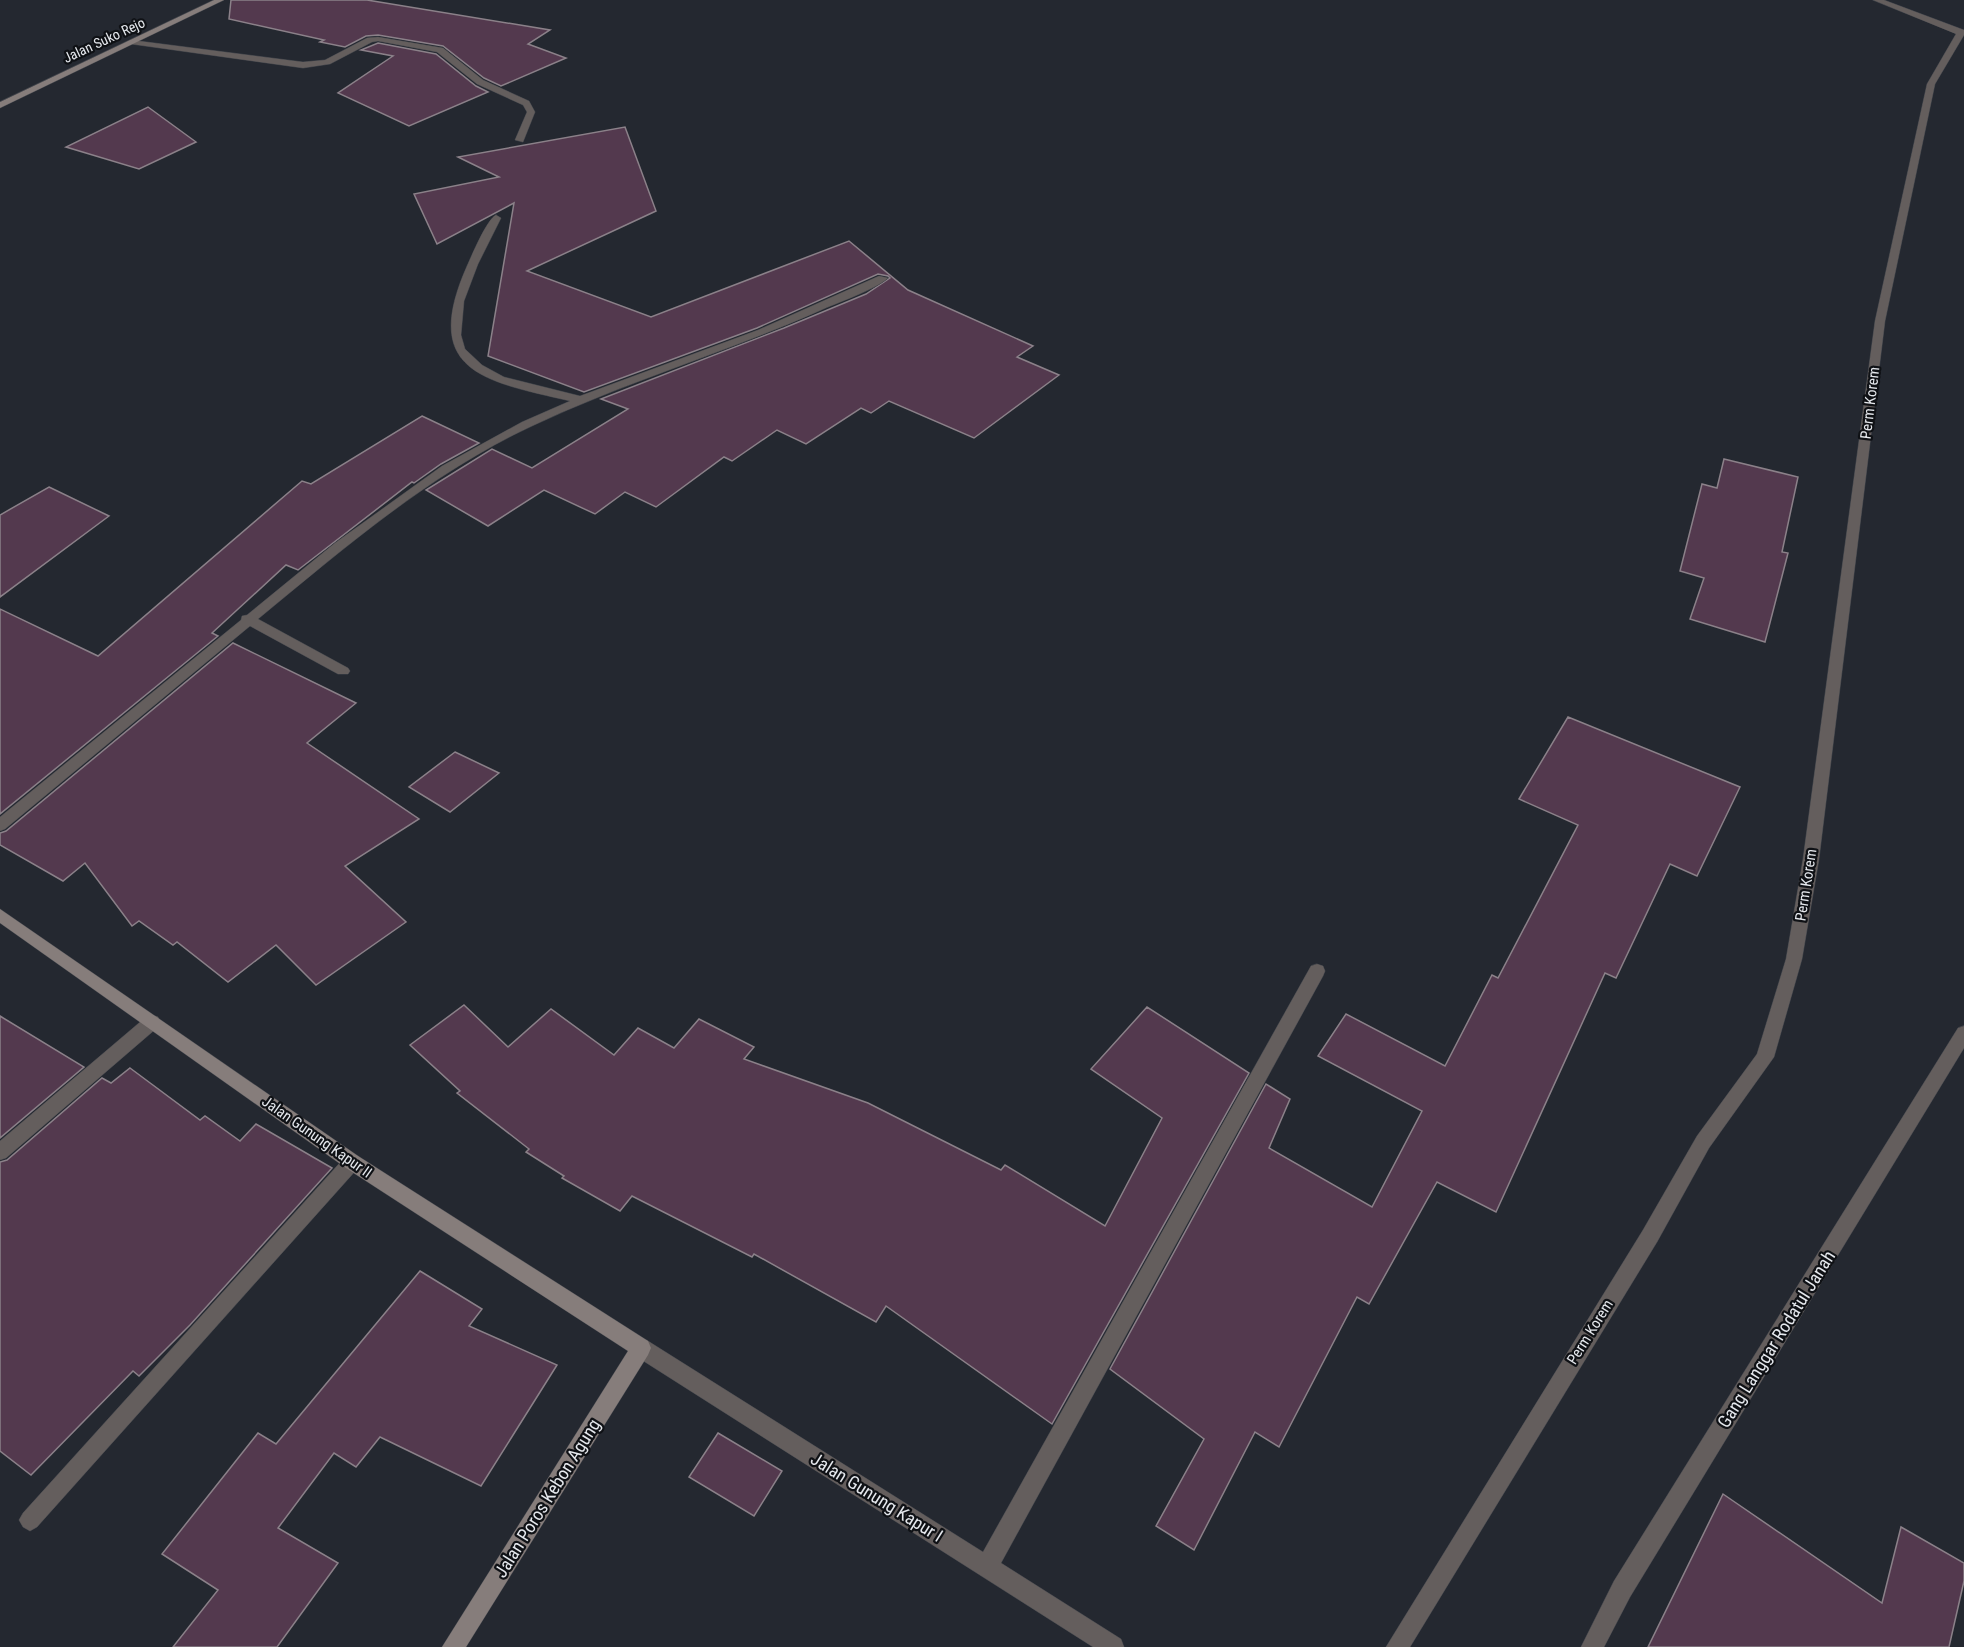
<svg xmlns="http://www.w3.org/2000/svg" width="1964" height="1647" viewBox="0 0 1964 1647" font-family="'Roboto Condensed',sans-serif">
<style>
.building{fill:#53394e;stroke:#8b8189;stroke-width:1.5}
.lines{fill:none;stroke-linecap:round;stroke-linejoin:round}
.street-casing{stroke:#3f434a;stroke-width:1}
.secondary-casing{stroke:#3f434a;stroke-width:1}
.street{fill:#645e5d;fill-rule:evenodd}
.secondary{fill:#867d7b;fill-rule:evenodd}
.labels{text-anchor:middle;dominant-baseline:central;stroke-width:4.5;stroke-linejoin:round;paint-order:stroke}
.far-street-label{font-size:14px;fill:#e5e8ed;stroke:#0f1115}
.street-label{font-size:15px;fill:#e5e8ed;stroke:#0f1115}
.near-street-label{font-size:18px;fill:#e5e8ed;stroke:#0f1115}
</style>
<rect width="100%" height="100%" fill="#242830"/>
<g class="building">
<polygon points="231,0 367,0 550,30 528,44 566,58 501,86 484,78 443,46 378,35 366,36 345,47 320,42 324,40 229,19"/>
<polygon points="378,43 436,54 476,86 488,92 409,126 338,93 393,56 361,50"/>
<polygon points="148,107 196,142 139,169 66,147"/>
<polygon points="625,127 656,211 527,271 651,317 849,241 908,290 1033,346 1017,357 1059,375 974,438 889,401 871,413 861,408 806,444 777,430 732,461 724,457 656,507 625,492 595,514 544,490 488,526 426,490 492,449 532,468 628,409 601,399 784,328 866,294 890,278 888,276 878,274 757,328 584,392 488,356 514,203 437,244 414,194 499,177 458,157"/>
<polygon points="422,416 479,443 441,464 414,483 412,482 298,570 286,565 212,633 218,636 0,814 0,609 98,656 302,481 311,484"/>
<polygon points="1724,459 1798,477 1782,552 1788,553 1765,642 1690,619 1704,578 1680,571 1702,484 1717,488"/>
<polygon points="49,487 109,516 0,597 0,515"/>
<polygon points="233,643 356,703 307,743 419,819 345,866 406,922 316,985 276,945 228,982 177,942 173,945 139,921 132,926 85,863 63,881 0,845 0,833 6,831"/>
<polygon points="1568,717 1740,787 1697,876 1670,864 1616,978 1605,973 1496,1212 1437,1182 1369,1304 1357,1297 1279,1447 1255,1432 1194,1550 1156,1526 1204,1439 1110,1369 1266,1084 1290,1099 1269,1148 1372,1207 1422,1111 1318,1056 1346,1014 1445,1066 1492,975 1498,978 1578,825 1519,799"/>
<polygon points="455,752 499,773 450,812 409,787"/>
<polygon points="464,1005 508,1047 551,1009 614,1055 638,1028 674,1048 699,1019 754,1047 744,1059 868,1103 1001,1170 1005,1165 1105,1226 1162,1118 1091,1069 1147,1007 1249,1073 1052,1424 886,1306 876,1322 754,1254 752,1257 632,1196 620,1211 562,1178 564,1176 526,1152 529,1149 457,1093 460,1091 410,1045"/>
<polygon points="0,1016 84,1067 0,1138"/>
<polygon points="130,1068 200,1120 205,1116 240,1141 256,1124 332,1168 190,1325 139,1376 133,1371 31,1475 0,1451 0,1162 7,1160 102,1078 111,1083"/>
<polygon points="420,1271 482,1309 469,1326 557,1365 481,1486 380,1437 356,1467 334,1453 278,1528 338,1563 277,1647 173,1647 218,1590 162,1554 258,1433 276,1444"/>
<polygon points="718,1433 782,1471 754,1516 689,1477"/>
<polygon points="1723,1494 1882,1603 1901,1527 1964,1563 1964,1581 1949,1647 1648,1647"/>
</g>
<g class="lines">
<g class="street-casing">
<g id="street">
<polygon points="1873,0 1884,0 1964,30 1964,35 1935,84 1885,321 1819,859 1802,959 1774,1057 1709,1148 1657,1242 1410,1647 1386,1647 1643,1230 1697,1136 1757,1054 1786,959 1803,859 1875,321 1927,84 1956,34"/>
<polygon points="378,37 443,48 483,80 529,101 535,112 523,142 515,140 527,112 523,105 477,84 437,52 378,41 372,42 330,64 303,68 131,44 127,42 131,40 303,62 325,60 367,38"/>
<path d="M496,215L501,218L478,264L464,301L461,335L465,349L482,365L504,377L580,396L758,330L879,276L888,278C875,290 836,303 819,311C725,353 625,382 532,426C431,473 343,549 258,619L348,668L350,671L348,674H338L250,626L5,829L0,831V817L241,620L242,616L247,615L335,543L442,466L522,422L570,401C484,381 420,372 467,266C472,255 487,219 496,215Z"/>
<polygon points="1317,964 1323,966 1325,971 1323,976 1001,1563 1121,1639 1124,1647 1093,1647 634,1355 631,1348 634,1341 641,1338 648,1341 983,1552 1311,966"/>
<polygon points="152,1015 158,1017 160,1022 158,1027 6,1158 0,1160 0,1141 146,1017"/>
<polygon points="1964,1026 1964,1048 1630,1597 1604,1647 1581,1647 1614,1581 1958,1028"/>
<polygon points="352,1154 358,1156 361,1162 358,1168 37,1527 30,1531 23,1527 19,1520 23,1513 346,1156"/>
</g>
</g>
<g class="secondary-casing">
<g id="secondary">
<polygon points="214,0 224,0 0,108 0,102"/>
<polygon points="0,909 358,1156 648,1341 651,1348 648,1355 466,1647 442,1647 628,1351 346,1168 0,923"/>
</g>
</g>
<use href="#street" class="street"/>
<use href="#secondary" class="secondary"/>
</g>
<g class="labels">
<g class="far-street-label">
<text transform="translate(104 40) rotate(-25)">Jalan Suko Rejo</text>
</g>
<g class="street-label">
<text transform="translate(1870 403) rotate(-83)">Perm Korem</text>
<text transform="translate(1806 885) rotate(-81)">Perm Korem</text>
<text transform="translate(317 1137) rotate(35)">Jalan Gunung Kapur II</text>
<text transform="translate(1590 1332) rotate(-58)">Perm Korem</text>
</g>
<g class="near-street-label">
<text transform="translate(1776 1339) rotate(-58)">Gang Langgar Rodatul Janah</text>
<text transform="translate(877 1497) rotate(32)">Jalan Gunung Kapur I</text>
<text transform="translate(547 1498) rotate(-58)">Jalan Poros Kebon Agung</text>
</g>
</g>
</svg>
